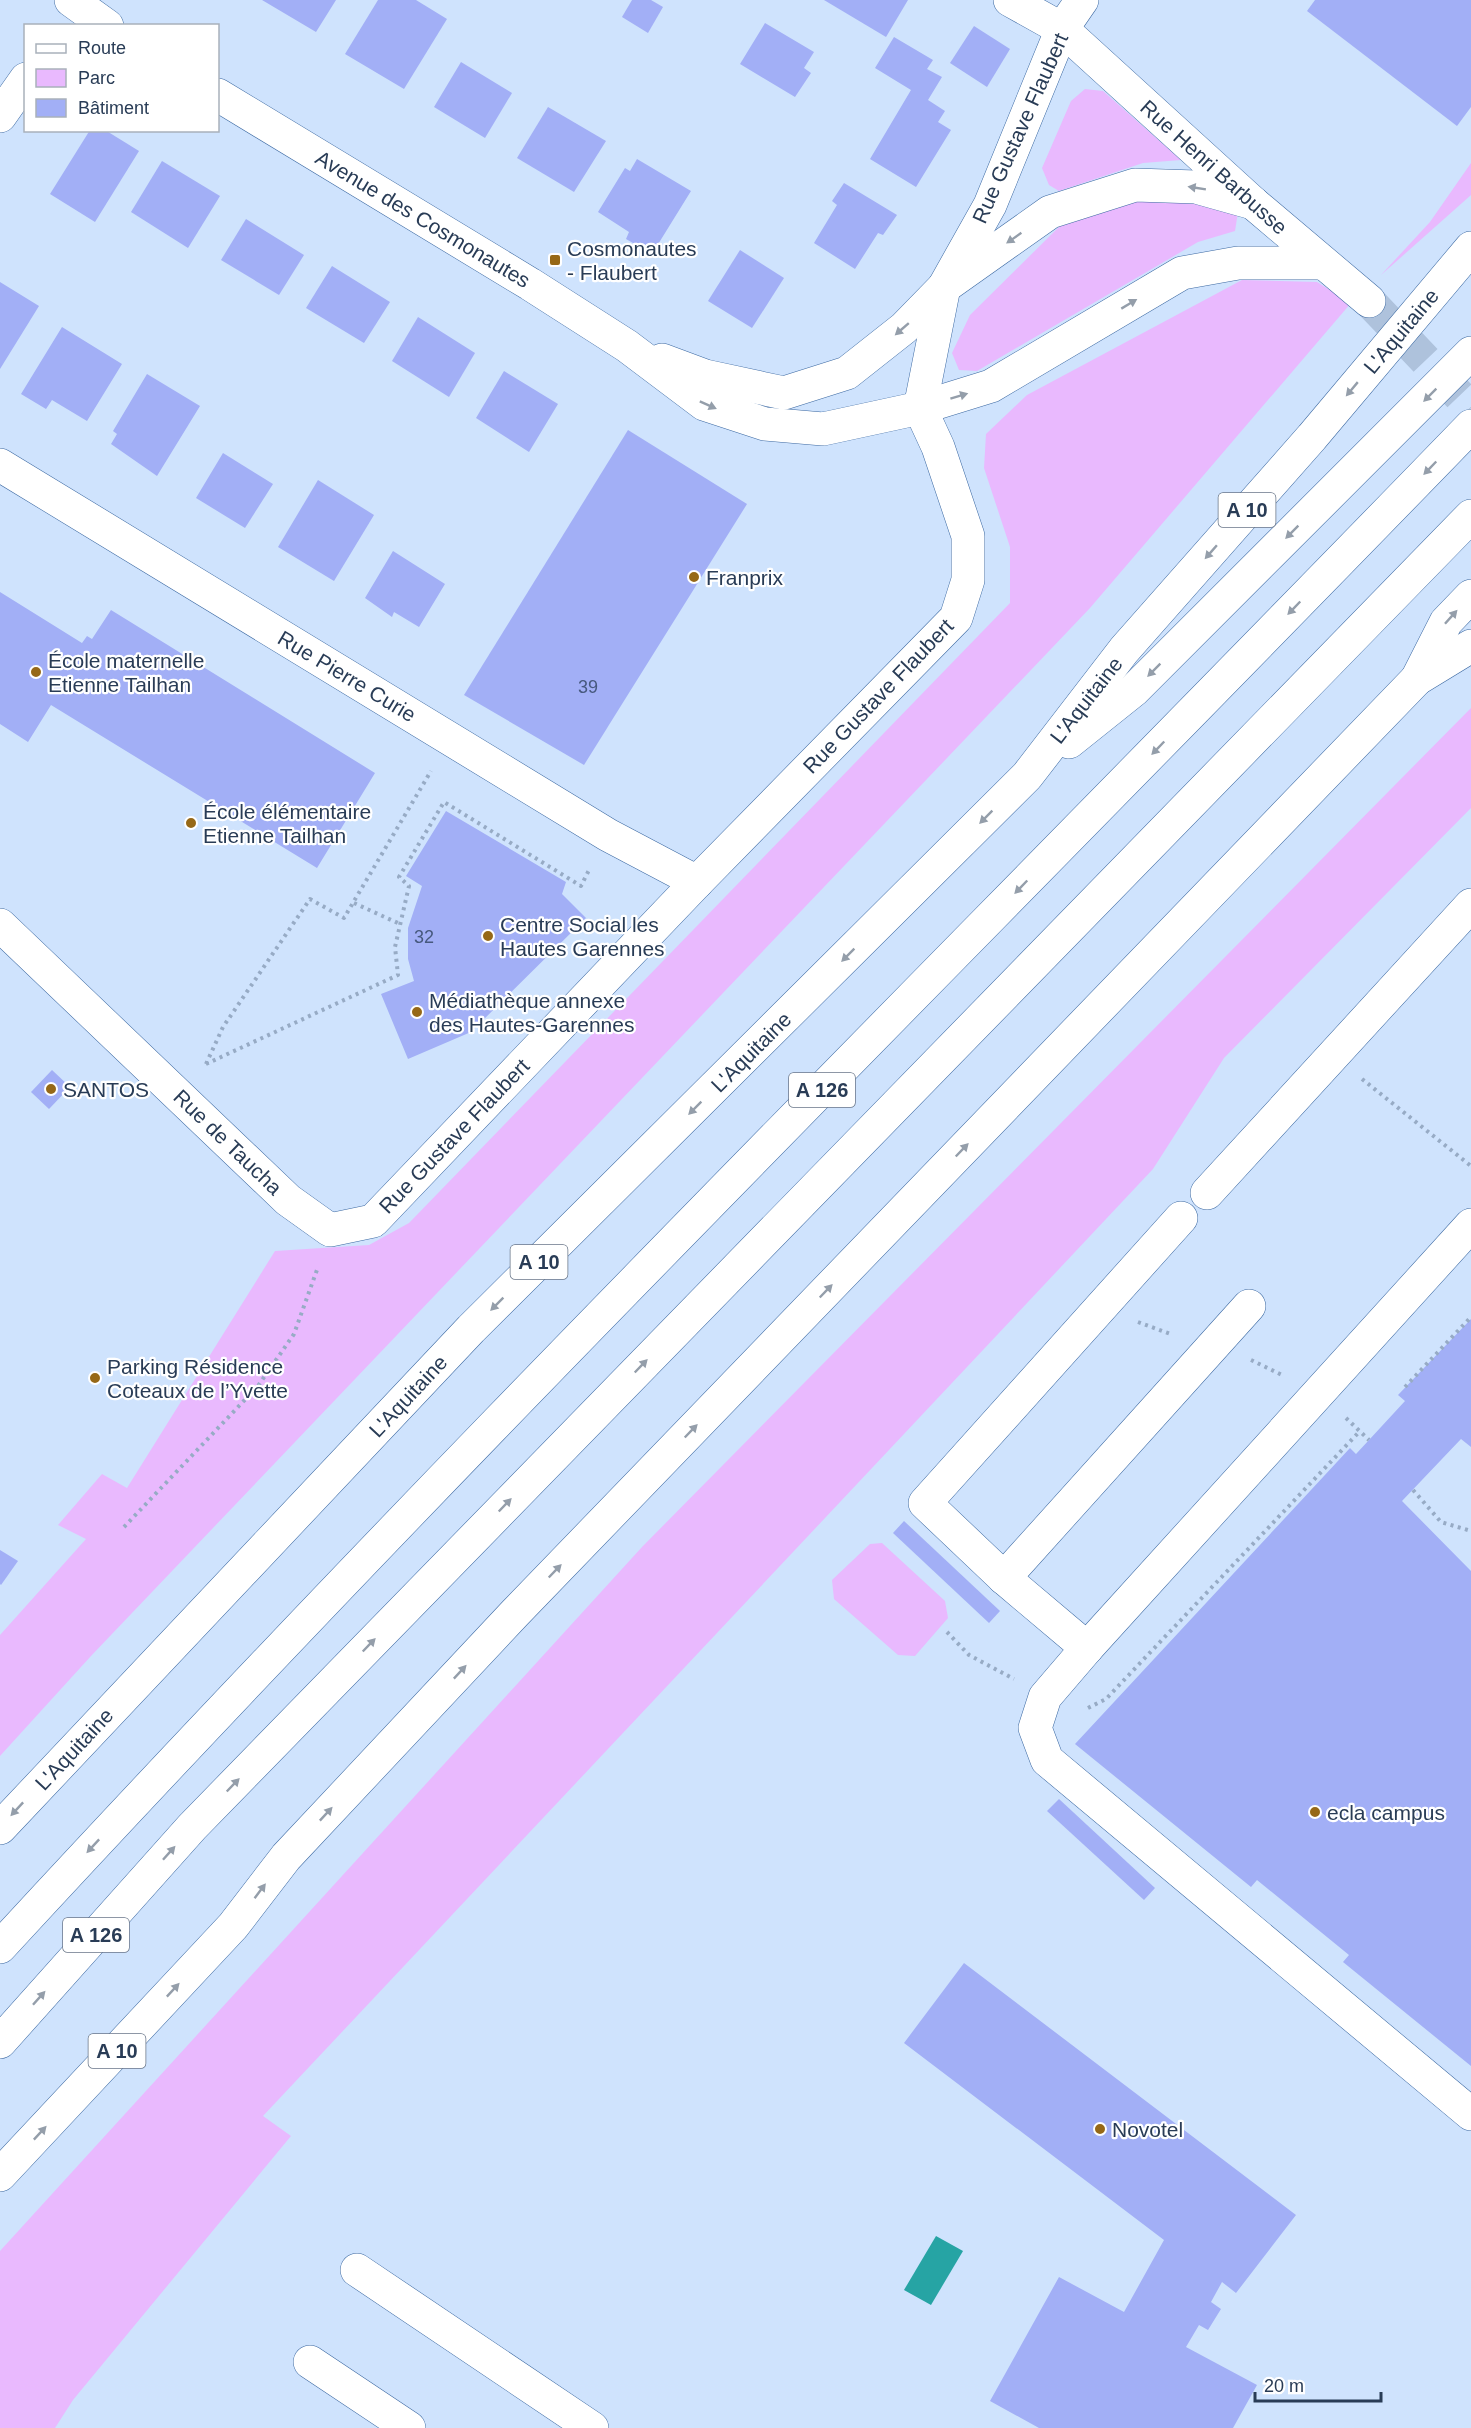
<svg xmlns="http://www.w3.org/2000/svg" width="1471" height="2428" viewBox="0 0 1471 2428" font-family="Helvetica,sans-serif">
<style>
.green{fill:#e9b9fe}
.water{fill:#26a4a4}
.building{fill:#a2aff6}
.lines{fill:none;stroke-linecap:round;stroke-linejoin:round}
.minor-tunnel{stroke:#aec2dc;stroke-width:33;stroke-dasharray:33 16;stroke-linecap:butt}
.minor-casing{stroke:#3c69a2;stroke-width:34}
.highway-casing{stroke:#3c69a2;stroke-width:34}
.path{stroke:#97abc5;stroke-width:4;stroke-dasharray:3 4.5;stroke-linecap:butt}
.minor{stroke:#fff;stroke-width:33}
.highway{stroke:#fff;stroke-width:33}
.oneway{fill:#949eaa}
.poi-dot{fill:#966817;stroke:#fff;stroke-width:2}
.labels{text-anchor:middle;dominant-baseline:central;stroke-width:4.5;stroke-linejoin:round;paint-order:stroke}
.number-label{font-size:18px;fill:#47597e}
.shield{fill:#fff;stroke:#697689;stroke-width:1.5}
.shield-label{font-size:20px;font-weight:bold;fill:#293c56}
.street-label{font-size:21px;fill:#293c56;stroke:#fff}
.poi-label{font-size:21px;fill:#293c56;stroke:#fff;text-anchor:start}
</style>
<rect width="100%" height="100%" fill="#cfe3fd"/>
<g class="green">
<polygon points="1085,89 1103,91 1181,160 1143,163 1059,191 1049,185 1042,168 1071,101"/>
<polygon points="1471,163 1471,195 1381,275 1430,222"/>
<polygon points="1171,196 1238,212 1235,231 1198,242 977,371 959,370 952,353 970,315 1063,223 1126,201"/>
<polygon points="1242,280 1317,282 1351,303 1090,608 91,1656 0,1756 0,1635 86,1539 58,1525 102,1474 127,1488 275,1251 369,1245 409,1223 1010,603 1010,547 984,468 986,434 1027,395"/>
<polygon points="1471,708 1471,808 1224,1058 1153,1169 263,2116 291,2136 73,2400 55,2428 0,2428 0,2251 642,1547"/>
<polygon points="882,1543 945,1601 948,1618 915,1656 898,1655 834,1599 832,1580 870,1544"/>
</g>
<polygon class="water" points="936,2236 963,2251 931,2305 904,2290"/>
<g class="building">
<polygon points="262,0 336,0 316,32"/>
<polygon points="378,0 416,0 447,19 404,89 345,54"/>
<polygon points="632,0 651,0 663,7 648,33 622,17"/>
<polygon points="824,0 908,0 886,37"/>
<polygon points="1315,0 1471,0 1471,107 1457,126 1307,11"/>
<polygon points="765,23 814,52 804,68 811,73 795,97 740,64"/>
<polygon points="974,26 1010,49 987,87 950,63"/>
<polygon points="894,37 933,60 927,69 942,77 928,100 945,111 938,122 951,130 916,187 870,159 911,90 875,68"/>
<polygon points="461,62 512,93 485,138 434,107"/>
<polygon points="548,107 606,141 574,192 517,158"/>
<polygon points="90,130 105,130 139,151 95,222 50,194"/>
<polygon points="637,159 691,191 652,254 626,239 629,232 598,212 625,168 630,171"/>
<polygon points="162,161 220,196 188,248 131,212"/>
<polygon points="844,183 897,215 883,235 878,233 855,269 814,243 837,205 832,201"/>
<polygon points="246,219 304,255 279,295 221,260"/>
<polygon points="740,250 784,278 752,328 708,301"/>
<polygon points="332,266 390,302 364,343 306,308"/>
<polygon points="0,282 39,306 0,369"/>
<polygon points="418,317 475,353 449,397 392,361"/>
<polygon points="62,327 122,364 87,421 52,400 46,409 21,394"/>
<polygon points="504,371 558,404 529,452 476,418"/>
<polygon points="147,374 200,406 157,476 111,444 117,434 113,431"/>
<polygon points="628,430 747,504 584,765 464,695"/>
<polygon points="223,453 273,484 245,528 196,498"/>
<polygon points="318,480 374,515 334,581 278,547"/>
<polygon points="393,551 445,584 419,627 394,612 392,617 365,598"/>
<polygon points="0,592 82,643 87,636 92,639 111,610 375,773 317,868 51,705 28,742 0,724"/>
<polygon points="446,811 566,882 562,894 586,918 471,1032 408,1059 381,994 414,981 408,959 408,928 422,886 406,876"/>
<polygon points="52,1070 70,1087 49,1109 31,1092"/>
<polygon points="1471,1319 1471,1447 1461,1439 1402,1501 1471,1571 1471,2066 1343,1962 1349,1955 1257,1880 1251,1887 1075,1744 1350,1448 1356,1454 1369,1440 1405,1401 1398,1395"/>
<polygon points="904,1521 1000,1611 989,1623 893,1533"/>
<polygon points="0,1550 18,1561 1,1585 0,1584"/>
<polygon points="1059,1799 1155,1888 1144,1900 1047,1811"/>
<polygon points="964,1963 1296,2215 1236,2293 1222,2282 1211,2302 1221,2309 1208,2330 1199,2325 1186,2347 1257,2385 1233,2428 1039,2428 990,2401 1059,2277 1124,2312 1164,2240 904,2043"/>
</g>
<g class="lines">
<polyline class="minor-tunnel" points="1369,301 1471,408"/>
<g class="minor-casing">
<g id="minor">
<polyline points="71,0 107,26"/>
<polyline points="1010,0 1062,29 1253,203 1369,301"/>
<polyline points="218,95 530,284 627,346 704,404 765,424 823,429 920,408 991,386 1182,273 1238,263 1323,263"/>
<polyline points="0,116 26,79"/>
<polyline points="662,360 705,376 784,393 847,373 904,328 944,287 1050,212 1135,185 1196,187 1253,203"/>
<polyline points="0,465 608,835 697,882"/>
<polyline points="0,925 288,1200 330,1230 373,1221 697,882 956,618 968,580 968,536 938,447 920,408 944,287 990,205 1062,29 1082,0"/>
<polyline points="1207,1193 1471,905"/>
<polyline points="1471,1225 1087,1648 1045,1697 1035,1728 1047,1760 1471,2114"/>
<polyline points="1004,1578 1249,1306"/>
<polyline points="1087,1648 1004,1578 925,1503 1181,1218"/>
<polyline points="357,2270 592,2428"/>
<polyline points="310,2362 409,2428"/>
</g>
</g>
<g class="highway-casing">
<g id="highway">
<polyline points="1417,679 1446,622 1471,596"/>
<polyline points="1069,742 1134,690 1471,353"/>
<polyline points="0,1828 471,1329 1027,776 1124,650 1312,437 1471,248"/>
<path d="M0,1947C478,1429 980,933 1471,426"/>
<polyline points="0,2042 192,1827 1471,516"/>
<polyline points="0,2175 233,1926 286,1857 515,1613 1417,679 1471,646"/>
</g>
</g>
<g class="path">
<polyline points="354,903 400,924"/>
<polyline points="206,1064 398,975 395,947 409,886 399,877 444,802 581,886 589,870"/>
<polyline points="206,1064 223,1027 310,899 344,918 431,771"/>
<polyline points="1362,1079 1471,1166"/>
<polyline points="1138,1322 1173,1335"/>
<polyline points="1251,1360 1282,1375"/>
<polyline points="1405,1387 1471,1317"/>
<polyline points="1346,1418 1369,1440"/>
<polyline points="1413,1490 1441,1522 1471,1531"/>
<polyline points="124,1527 258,1386 294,1334 318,1267"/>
<polyline points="947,1632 969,1655 1014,1679"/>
<polyline points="1088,1708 1106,1699 1360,1431"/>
</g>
<use href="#minor" class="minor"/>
<use href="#highway" class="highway"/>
</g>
<defs><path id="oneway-solid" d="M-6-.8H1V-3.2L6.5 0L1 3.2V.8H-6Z" transform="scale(1.5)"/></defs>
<g class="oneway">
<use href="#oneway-solid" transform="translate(1197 188) rotate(-171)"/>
<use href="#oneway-solid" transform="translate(1014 238) rotate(145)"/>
<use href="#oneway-solid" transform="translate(1129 304) rotate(-31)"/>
<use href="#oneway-solid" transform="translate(902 329) rotate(139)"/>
<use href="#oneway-solid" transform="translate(1352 389) rotate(130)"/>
<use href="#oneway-solid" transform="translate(1430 395) rotate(135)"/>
<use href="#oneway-solid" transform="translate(959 396) rotate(-17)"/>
<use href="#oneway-solid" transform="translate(708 405) rotate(24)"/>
<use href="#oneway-solid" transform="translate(1430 468) rotate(134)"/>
<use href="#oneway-solid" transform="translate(1292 532) rotate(135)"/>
<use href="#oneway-solid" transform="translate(1211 552) rotate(131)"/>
<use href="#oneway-solid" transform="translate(1294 608) rotate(134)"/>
<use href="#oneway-solid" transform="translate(1451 617) rotate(-48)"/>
<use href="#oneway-solid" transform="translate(1154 670) rotate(135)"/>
<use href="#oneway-solid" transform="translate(1158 748) rotate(134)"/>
<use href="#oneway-solid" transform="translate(986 817) rotate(135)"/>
<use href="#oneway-solid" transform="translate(1021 887) rotate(134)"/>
<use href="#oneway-solid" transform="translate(848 955) rotate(135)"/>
<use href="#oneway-solid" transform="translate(695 1108) rotate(135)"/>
<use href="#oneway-solid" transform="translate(962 1150) rotate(-46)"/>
<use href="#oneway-solid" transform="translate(826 1291) rotate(-46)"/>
<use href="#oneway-solid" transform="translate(497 1304) rotate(135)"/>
<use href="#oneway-solid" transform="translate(641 1366) rotate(-46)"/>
<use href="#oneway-solid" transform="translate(691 1431) rotate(-46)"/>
<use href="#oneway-solid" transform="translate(505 1505) rotate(-46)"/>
<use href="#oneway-solid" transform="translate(555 1571) rotate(-46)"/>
<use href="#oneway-solid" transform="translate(369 1645) rotate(-46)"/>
<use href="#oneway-solid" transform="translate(460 1672) rotate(-47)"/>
<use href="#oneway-solid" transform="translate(233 1785) rotate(-46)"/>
<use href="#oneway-solid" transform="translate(17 1809) rotate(133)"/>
<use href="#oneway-solid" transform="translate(326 1814) rotate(-47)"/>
<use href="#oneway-solid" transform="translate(93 1846) rotate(133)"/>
<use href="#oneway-solid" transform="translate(169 1853) rotate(-48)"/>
<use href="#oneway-solid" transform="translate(260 1891) rotate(-53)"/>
<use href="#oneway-solid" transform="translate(173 1990) rotate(-47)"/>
<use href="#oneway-solid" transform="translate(39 1998) rotate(-48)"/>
<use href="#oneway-solid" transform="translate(40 2133) rotate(-47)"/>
</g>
<g class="poi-dot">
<rect x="549" y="254" width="12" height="12" rx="3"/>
<circle cx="694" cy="577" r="6"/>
<circle cx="36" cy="672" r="6"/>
<circle cx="191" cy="823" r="6"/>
<circle cx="488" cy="936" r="6"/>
<circle cx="417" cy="1012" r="6"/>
<circle cx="51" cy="1089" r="6"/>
<circle cx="95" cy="1378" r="6"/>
<circle cx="1315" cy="1812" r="6"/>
<circle cx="1100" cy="2129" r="6"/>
</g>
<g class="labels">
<g class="number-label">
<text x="588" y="687">39</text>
<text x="424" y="937">32</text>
</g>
<g class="shield">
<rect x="1218.5" y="493" width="57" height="34" rx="4.5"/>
<rect x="789" y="1073" width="66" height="34" rx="4.5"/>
<rect x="510.5" y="1245" width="57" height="34" rx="4.5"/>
<rect x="63" y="1918" width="66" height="34" rx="4.5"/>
<rect x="88.5" y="2034" width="57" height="34" rx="4.5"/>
</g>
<g class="shield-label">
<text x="1247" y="510">A 10</text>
<text x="822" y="1090">A 126</text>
<text x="539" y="1262">A 10</text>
<text x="96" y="1935">A 126</text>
<text x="117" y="2051">A 10</text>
</g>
<g class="street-label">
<text transform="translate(1020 128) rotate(-66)">Rue Gustave Flaubert</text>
<text transform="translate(1214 167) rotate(42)">Rue Henri Barbusse</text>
<text transform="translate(423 219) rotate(31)">Avenue des Cosmonautes</text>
<text transform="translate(1401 331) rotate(-50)">L'Aquitaine</text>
<text transform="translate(347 676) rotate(31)">Rue Pierre Curie</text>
<text transform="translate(878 696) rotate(-46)">Rue Gustave Flaubert</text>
<text transform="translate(1086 700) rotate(-52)">L'Aquitaine</text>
<text transform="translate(751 1052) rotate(-45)">L'Aquitaine</text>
<text transform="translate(454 1136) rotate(-46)">Rue Gustave Flaubert</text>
<text transform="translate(228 1142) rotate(44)">Rue de Taucha</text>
<text transform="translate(408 1396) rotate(-47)">L'Aquitaine</text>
<text transform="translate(74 1749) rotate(-47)">L'Aquitaine</text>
</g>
<g class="poi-label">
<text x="567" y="248">Cosmonautes<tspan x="567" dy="24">- Flaubert</tspan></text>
<text x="706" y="577">Franprix</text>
<text x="48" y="660">École maternelle<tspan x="48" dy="24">Etienne Tailhan</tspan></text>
<text x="203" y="811">École élémentaire<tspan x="203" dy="24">Etienne Tailhan</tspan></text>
<text x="500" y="924">Centre Social les<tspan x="500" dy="24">Hautes Garennes</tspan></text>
<text x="429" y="1000">Médiathèque annexe<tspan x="429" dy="24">des Hautes-Garennes</tspan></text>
<text x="63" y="1089">SANTOS</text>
<text x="107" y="1366">Parking Résidence<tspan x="107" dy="24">Coteaux de l’Yvette</tspan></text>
<text x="1327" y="1812">ecla campus</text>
<text x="1112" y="2129">Novotel</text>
</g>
</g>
<rect x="24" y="24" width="195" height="108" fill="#ffffff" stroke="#a9b1bb" stroke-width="1.5"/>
<rect x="36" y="44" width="30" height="9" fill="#ffffff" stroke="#a9b1bb" stroke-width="1.5"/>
<text x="78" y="54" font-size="18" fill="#293c56">Route</text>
<rect x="36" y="69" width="30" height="18" fill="#e9b9fe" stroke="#a9b1bb" stroke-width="1.5"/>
<text x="78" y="84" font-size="18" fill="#293c56">Parc</text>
<rect x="36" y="99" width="30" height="18" fill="#a2aff6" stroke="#a9b1bb" stroke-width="1.5"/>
<text x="78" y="114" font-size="18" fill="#293c56">Bâtiment</text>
<path d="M1255 2392v9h126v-9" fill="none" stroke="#293c56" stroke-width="3"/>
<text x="1264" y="2392" font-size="18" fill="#293c56" stroke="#ffffff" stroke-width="4.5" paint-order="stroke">20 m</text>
</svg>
